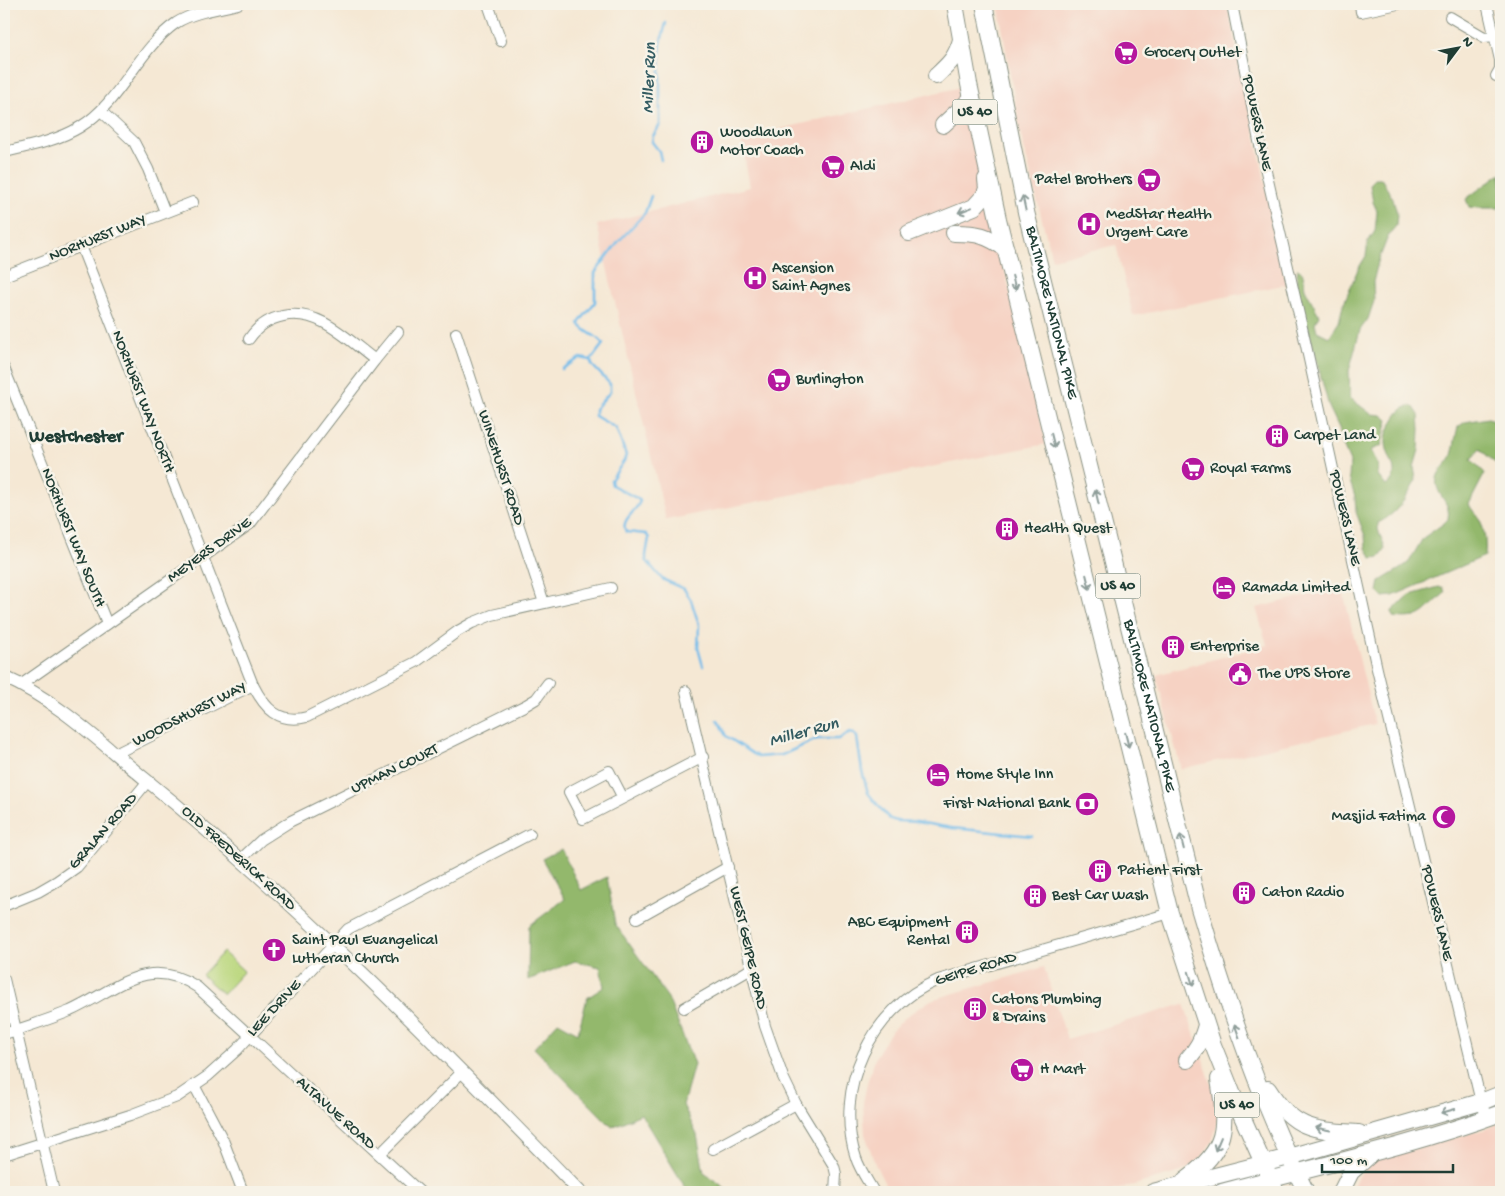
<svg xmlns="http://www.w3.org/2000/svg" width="1505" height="1196" viewBox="0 0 1505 1196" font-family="'Gochi Hand',sans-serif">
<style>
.built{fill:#f6d2c3}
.green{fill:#bad77d;stroke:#6c8a58}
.forest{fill:#93b86c;stroke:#597a50}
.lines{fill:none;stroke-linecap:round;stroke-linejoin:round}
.stream{stroke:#71bbea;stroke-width:2.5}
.minor-casing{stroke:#8a9284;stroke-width:12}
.tertiary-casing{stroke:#8a9284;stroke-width:14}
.primary-casing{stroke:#8a9284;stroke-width:18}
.minor{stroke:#fff;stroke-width:10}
.tertiary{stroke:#fff;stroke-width:12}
.primary{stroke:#fff;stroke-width:16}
.oneway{stroke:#8f9e9a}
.labels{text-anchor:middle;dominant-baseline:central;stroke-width:5;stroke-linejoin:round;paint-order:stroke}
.shield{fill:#f7f3e8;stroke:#60746a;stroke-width:1}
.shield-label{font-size:15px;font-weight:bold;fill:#1f3d34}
.poi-label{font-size:16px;fill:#1f3d34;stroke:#f7f3e8;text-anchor:start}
.street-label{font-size:16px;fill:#1f3d34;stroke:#f7f3e8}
.water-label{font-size:18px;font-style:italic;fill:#345c62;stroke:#f7f3e8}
.neighbourhood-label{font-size:18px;font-weight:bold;fill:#1f3d34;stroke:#f7f3e8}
</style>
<rect width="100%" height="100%" fill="#f7f3e8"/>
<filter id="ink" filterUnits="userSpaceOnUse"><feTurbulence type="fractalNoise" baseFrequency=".02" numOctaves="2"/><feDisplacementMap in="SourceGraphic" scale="10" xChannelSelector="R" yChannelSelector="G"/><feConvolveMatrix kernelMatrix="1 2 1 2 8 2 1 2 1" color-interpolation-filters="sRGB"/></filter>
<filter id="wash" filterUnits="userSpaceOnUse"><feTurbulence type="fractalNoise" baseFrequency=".0096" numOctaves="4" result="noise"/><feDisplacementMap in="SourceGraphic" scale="20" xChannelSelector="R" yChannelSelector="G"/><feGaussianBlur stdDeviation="1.12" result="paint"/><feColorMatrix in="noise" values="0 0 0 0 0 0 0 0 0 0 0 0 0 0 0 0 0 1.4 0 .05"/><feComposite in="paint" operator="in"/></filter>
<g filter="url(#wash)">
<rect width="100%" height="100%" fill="#f5e8d4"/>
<g class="built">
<polygon points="998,4 1227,4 1287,284 1133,316 1116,245 1052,259 1021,136"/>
<polygon points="961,87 1046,444 666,520 597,225 750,187 741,138"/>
<polygon points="1342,587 1375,724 1181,769 1156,675 1267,645 1256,608"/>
<polygon points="1044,967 1067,1039 1184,1004 1217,1100 1217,1126 1212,1141 1203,1155 1194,1164 1181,1172 1109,1192 889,1192 875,1164 865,1134 863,1103 867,1083 876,1056 892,1030 908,1015 931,1000"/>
<polygon points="1501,1122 1501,1192 1350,1192 1358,1176 1372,1163 1380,1159 1486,1129"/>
</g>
<polygon class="green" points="223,952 244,971 223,994 202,975"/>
<g class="forest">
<polygon points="1501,173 1501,208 1479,208 1469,207 1466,199"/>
<path d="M1374,178H1381L1393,199L1397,213L1396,226L1389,234L1378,262L1373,282L1374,301L1368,319L1360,330L1349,371L1350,398L1371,414L1382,415L1388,420L1381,446L1371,450L1378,465V476L1386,486C1403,473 1388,461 1386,444C1385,434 1390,426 1395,418C1399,411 1404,406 1413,406L1419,415L1420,429L1419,450L1414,467L1416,480C1407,497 1397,514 1378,523C1377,535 1384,539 1385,550L1380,557L1372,558L1366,548L1365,536L1356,512L1355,497L1349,478L1350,462L1342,443L1339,428L1329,407L1296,282L1298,268L1303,274L1305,289L1319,315L1315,323L1317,331L1329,337L1339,322L1343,305L1358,269L1366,256L1368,242L1375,231L1377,211L1373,202L1370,185Z"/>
<path d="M1488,418L1501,422V459L1495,463L1480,449L1471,459L1485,473L1469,504C1471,510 1477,514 1480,520C1485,531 1486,544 1485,556L1393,596L1383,597L1378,592L1380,581L1400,569L1409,562L1423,538L1443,524L1448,519C1451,503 1440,499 1437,486C1434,471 1448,466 1452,455C1455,446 1455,436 1458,427L1465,422Z"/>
<path d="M1439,587L1444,589L1445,593C1424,611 1424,621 1393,617L1392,611L1410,595Z"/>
<polygon points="561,849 581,890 607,877 615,924 668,998 694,1064 683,1105 697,1135 704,1173 731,1192 688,1192 641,1114 612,1127 534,1048 558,1022 578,1033 587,998 604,987 600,967 575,961 528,980 529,926 565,899 542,859"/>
</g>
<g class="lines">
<g class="stream">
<polyline points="661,160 659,151 652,142 653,136 660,125 660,55 661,42 666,23"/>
<path d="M651,196L645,213L619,241L595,273V302L579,323C583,333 597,334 603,344L591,360L592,365L610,384V392L595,409V416L616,428L626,455L624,461L611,480L612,485L638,499L640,501C635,514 620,519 626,532L646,534L649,538L646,555V560L662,579L684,589L691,600L699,625L698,648L703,666"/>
<polyline points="562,369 580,358 591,360"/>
<polyline points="718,720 726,736 758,757 782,755 817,739 839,739 850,732 854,733 857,737 862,771 868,793 885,814 890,819 897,821 917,822 952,828 1032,836"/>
</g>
</g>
</g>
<g filter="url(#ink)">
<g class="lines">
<g class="minor-casing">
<g id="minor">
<polyline points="488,4 501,41"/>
<polyline points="1232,4 1259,141 1303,332 1377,669 1481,1102 1487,1118"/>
<polyline points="1360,4 1361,12 1398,4"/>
<polyline points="1487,4 1500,60 1500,69 1496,76"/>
<polyline points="1450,17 1484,37 1495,36"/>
<polyline points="101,111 134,142 148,169 165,212"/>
<path d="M4,152C30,146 57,141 80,127C121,102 137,50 176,23C193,12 218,9 238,4"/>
<polyline points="81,246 253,685 115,754"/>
<polyline points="4,276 193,202"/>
<polyline points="456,333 544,603"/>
<path d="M249,339C257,327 268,319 283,316C319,308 348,340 375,360"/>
<polyline points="4,368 107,624"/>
<polyline points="22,684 250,524 375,360 398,332"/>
<path d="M253,685C265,709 279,724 307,717L416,662L458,631L472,623L492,615L611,588"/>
<polyline points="686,691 765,1026 783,1077 796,1104 834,1166 836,1174 835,1192"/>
<polyline points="623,798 609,771 569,792 583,819 703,757"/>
<polyline points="241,859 261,840 291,821 526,705 536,699 548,683"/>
<polyline points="4,906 38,892 57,881 77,867 148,781"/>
<polyline points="637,918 728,867"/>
<polyline points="4,979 54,1192"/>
<polyline points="684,1008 751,969"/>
<path d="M4,1034C26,1027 48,1020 70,1011C116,990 147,954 197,987L420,1192"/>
<polyline points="194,1085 223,1140 243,1192"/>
<polyline points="713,1149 796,1104"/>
<polyline points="380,1154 462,1072"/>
<polyline points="4,1155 130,1115 177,1097 208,1076 237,1050 348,929 530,834"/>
<path d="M874,1192C868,1181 860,1170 856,1158C833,1089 871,1008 938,980L1170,913"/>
</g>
</g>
<g class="tertiary-casing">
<path id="tertiary" d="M4,677C57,700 101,743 145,779C301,905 441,1049 580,1192"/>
</g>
<g class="primary-casing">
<g id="primary">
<polyline points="955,4 969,84 998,219 1170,913 1213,1045 1237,1105 1276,1192"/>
<path id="s1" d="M984,4L1026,212L1199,908C1228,1007 1260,1100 1306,1192"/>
<path d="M936,76C949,64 956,58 961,40"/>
<polyline points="943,125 972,98"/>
<polyline points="909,233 974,207 984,196 987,189 986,179"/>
<path d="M954,233C978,233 987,235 1006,249"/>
<path d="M1187,1060C1197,1049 1202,1040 1206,1025"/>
<path d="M1268,1089C1294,1130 1313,1130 1359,1133"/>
<path d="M1185,1180C1228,1148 1227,1129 1219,1079"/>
<polyline points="1153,1192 1289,1157 1481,1102 1501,1094"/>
<path d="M1222,1192C1315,1167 1411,1146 1501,1113"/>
<polyline points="1341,1192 1351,1172 1370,1155"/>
</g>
</g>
<use href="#minor" class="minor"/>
<use href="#tertiary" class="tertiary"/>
<use href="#primary" class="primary"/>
</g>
<defs><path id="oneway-shaft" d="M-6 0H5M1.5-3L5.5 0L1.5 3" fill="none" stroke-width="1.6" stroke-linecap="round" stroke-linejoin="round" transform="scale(1.25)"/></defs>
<g class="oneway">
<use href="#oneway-shaft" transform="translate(1024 203) rotate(-102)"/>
<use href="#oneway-shaft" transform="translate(965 210) rotate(159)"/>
<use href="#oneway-shaft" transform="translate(1014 283) rotate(76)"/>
<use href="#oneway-shaft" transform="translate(1053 441) rotate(76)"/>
<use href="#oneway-shaft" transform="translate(1097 497) rotate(-103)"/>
<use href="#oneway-shaft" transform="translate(1088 582) rotate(76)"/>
<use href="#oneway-shaft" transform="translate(1127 740) rotate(76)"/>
<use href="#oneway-shaft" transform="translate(1182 842) rotate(-104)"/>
<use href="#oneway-shaft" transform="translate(1191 979) rotate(73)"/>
<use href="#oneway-shaft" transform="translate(1237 1031) rotate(-110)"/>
<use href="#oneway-shaft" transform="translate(1448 1111) rotate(164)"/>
<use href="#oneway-shaft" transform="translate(1323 1129) rotate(-169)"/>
<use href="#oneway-shaft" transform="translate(1218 1144) rotate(113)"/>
</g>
</g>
<defs>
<g id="supermarket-disc" transform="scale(1.25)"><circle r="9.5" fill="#b5179e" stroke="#f7f3e8"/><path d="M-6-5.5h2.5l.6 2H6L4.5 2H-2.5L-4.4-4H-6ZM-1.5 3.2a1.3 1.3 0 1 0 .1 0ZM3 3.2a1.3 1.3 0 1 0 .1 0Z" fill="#fff"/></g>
<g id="building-disc" transform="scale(1.25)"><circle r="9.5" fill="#b5179e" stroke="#f7f3e8"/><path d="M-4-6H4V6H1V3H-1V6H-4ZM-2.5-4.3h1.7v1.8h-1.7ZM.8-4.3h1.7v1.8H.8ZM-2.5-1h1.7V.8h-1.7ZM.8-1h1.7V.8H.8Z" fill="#fff"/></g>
<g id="hospital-disc" transform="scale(1.25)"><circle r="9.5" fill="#b5179e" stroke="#f7f3e8"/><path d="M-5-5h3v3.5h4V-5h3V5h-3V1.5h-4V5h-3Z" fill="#fff"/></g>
<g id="hotel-disc" transform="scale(1.25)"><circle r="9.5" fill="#b5179e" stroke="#f7f3e8"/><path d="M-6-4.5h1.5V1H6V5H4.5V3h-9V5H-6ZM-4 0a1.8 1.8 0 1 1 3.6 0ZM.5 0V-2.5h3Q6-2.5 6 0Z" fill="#fff"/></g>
<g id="civic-disc" transform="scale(1.25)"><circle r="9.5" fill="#b5179e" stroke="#f7f3e8"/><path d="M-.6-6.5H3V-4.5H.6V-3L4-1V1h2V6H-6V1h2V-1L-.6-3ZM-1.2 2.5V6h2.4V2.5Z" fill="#fff"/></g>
<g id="bank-disc" transform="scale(1.25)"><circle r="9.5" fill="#b5179e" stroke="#f7f3e8"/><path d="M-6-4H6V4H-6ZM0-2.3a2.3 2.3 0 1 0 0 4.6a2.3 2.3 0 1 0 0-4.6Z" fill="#fff"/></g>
<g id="mosque-disc" transform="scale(1.25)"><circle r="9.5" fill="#b5179e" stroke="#f7f3e8"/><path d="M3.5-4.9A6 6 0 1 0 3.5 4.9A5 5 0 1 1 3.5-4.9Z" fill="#fff"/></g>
<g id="church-disc" transform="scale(1.25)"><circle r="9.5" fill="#b5179e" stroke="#f7f3e8"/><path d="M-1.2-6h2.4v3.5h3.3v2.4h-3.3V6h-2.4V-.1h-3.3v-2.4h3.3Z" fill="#fff"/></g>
</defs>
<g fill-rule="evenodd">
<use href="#supermarket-disc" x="1126" y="53"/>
<use href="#building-disc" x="702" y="142"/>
<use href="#supermarket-disc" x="833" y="167"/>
<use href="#supermarket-disc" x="1149" y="180"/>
<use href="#hospital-disc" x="1089" y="224"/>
<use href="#hospital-disc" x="755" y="278"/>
<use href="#supermarket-disc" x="779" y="380"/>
<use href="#building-disc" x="1277" y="436"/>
<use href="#supermarket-disc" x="1193" y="469"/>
<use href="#building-disc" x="1007" y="529"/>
<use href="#hotel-disc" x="1224" y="588"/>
<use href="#building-disc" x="1173" y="647"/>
<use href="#civic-disc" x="1240" y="674"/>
<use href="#hotel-disc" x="938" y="775"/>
<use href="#bank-disc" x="1087" y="804"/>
<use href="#mosque-disc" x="1444" y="817"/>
<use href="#building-disc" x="1100" y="871"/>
<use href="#building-disc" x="1244" y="893"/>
<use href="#building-disc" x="1035" y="896"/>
<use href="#building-disc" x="967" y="932"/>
<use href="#church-disc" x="274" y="950"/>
<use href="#building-disc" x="975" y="1009"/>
<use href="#supermarket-disc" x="1022" y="1070"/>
</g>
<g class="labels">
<g class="shield">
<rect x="952.5" y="99.5" width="45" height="25" rx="4"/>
<rect x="1095.5" y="573.5" width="45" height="25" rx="4"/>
<rect x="1214.5" y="1092.5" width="45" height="25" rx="4"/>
</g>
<g class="shield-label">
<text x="975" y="112">US 40</text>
<text x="1118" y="586">US 40</text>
<text x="1237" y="1105">US 40</text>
</g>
<g class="poi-label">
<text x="1144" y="53">Grocery Outlet</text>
<text x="720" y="133">Woodlawn<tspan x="720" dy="18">Motor Coach</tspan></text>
<text x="850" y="167">Aldi</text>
<text x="1132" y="180" text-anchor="end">Patel Brothers</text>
<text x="1106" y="215">MedStar Health<tspan x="1106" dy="18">Urgent Care</tspan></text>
<text x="772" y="269">Ascension<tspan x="772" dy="18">Saint Agnes</tspan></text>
<text x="796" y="380">Burlington</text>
<text x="1294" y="436">Carpet Land</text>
<text x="1210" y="469">Royal Farms</text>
<text x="1024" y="529">Health Quest</text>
<text x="1242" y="588">Ramada Limited</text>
<text x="1190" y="647">Enterprise</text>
<text x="1258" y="674">The UPS Store</text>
<text x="956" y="775">Home Style Inn</text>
<text x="1070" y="804" text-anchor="end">First National Bank</text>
<text x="1426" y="817" text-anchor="end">Masjid Fatima</text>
<text x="1118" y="871">Patient First</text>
<text x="1262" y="893">Caton Radio</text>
<text x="1052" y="896">Best Car Wash</text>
<text x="950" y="923" text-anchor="end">ABC Equipment<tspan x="950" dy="18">Rental</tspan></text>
<text x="292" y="941">Saint Paul Evangelical<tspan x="292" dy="18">Lutheran Church</tspan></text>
<text x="992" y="1000">Catons Plumbing<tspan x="992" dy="18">&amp; Drains</tspan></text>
<text x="1040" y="1070">H Mart</text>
</g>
<g class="street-label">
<text transform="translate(1256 123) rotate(78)">POWERS LANE</text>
<text transform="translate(98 239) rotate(-22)">NORHURST WAY</text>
<text stroke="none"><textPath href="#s1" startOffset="316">BALTIMORE NATIONAL PIKE</textPath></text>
<text transform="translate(142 402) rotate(69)">NORHURST WAY NORTH</text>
<text transform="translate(500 468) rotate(72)">WINEHURST ROAD</text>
<text transform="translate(1344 518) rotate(77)">POWERS LANE</text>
<text transform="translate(72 538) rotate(68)">NORHURST WAY SOUTH</text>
<text transform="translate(210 551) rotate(-36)">MEYERS DRIVE</text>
<text stroke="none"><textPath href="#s1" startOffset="721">BALTIMORE NATIONAL PIKE</textPath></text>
<text transform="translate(190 715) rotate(-27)">WOODSHURST WAY</text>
<text transform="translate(395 770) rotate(-26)">UPMAN COURT</text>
<text transform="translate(104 832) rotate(-49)">GRALAN ROAD</text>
<text transform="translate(238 859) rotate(42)">OLD FREDERICK ROAD</text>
<text transform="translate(1436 913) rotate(77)">POWERS LANE</text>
<text transform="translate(747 948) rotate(77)">WEST GEIPE ROAD</text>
<text transform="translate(976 970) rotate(-17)">GEIPE ROAD</text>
<text transform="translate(275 1009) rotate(-47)">LEE DRIVE</text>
<text transform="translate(335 1114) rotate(42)">ALTAVUE ROAD</text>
</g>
<g class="water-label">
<text transform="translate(650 78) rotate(-88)">Miller Run</text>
<text transform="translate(804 733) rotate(-15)">Miller Run</text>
</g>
<g class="neighbourhood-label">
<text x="76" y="437">Westchester</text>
</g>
</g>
<rect width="1505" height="1196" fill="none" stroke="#f7f3e8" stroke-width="20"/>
<g transform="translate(1458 48) rotate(58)" stroke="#f7f3e8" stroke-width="4" paint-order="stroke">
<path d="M0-4L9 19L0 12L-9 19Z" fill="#1f3d34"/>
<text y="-8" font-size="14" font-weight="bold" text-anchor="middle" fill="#1f3d34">N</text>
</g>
<path d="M1322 1164v8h131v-8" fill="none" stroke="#1f3d34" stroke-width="2.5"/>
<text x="1330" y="1164" font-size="15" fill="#1f3d34" stroke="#f7f3e8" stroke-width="4" paint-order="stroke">100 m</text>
</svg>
